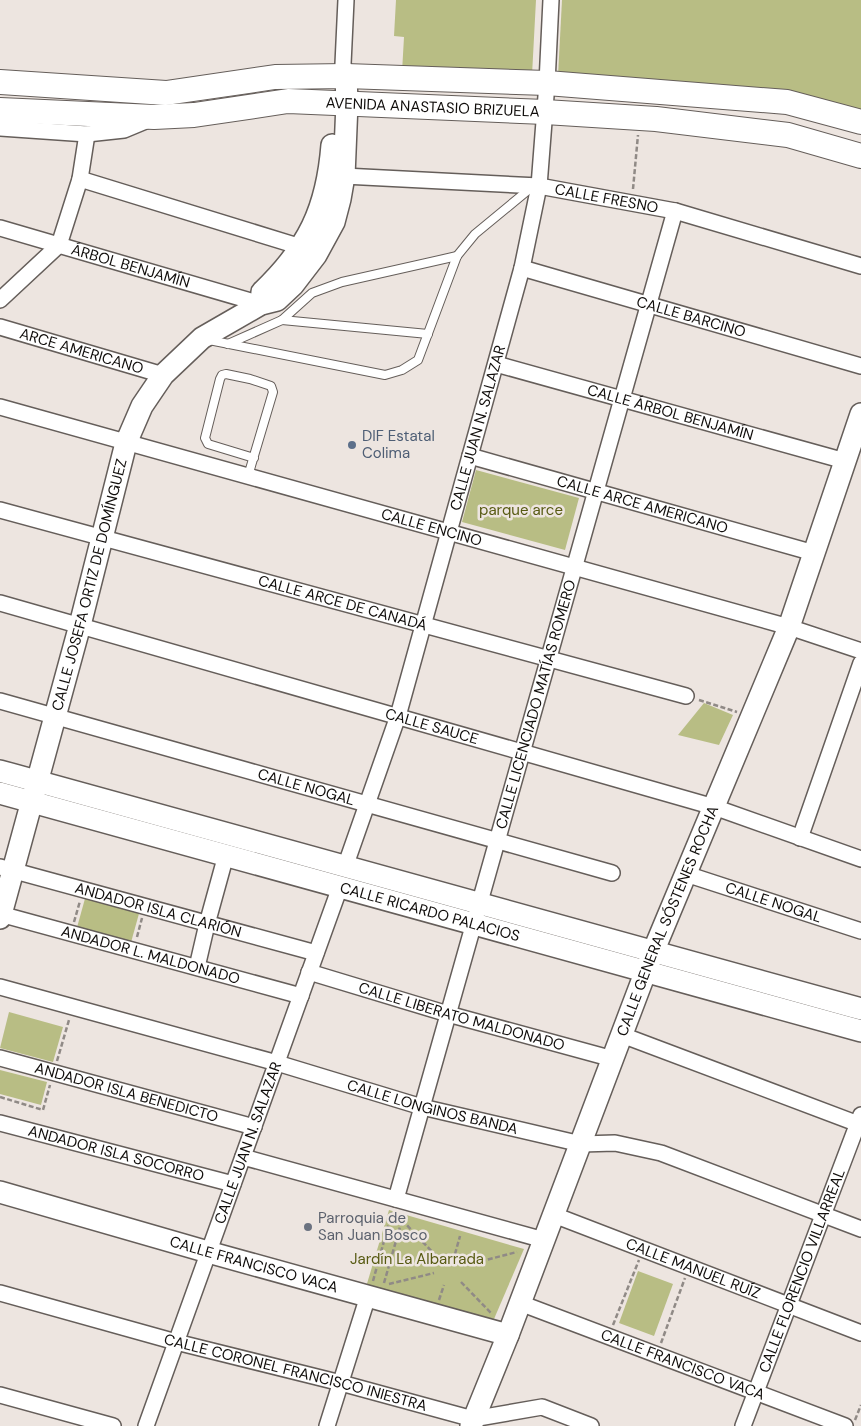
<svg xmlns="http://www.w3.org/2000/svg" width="861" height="1426" viewBox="0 0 861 1426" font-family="'DM Sans',sans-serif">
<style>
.green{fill:#b8bd84}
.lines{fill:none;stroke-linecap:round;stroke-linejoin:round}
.lane-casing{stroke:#655e5a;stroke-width:10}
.street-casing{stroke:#655e5a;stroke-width:18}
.secondary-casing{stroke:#655e5a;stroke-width:24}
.primary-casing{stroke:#655e5a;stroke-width:26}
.path{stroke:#908a86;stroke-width:2.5;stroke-dasharray:5 2.5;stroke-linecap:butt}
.lane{stroke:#fff;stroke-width:8}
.street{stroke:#fff;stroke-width:15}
.secondary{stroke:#fff;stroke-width:21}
.primary{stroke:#fff;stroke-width:24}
.service-dot{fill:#5c6f8a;stroke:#ede5e0;stroke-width:2}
.worship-dot{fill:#6b7280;stroke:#ede5e0;stroke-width:2}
.labels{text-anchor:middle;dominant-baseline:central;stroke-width:5;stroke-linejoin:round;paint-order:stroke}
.street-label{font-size:15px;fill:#100d0b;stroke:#ede5e0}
.service-label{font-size:15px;fill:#4e5e75;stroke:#ede5e0;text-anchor:start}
.park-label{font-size:15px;fill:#575a12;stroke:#ede5e0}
.worship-label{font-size:15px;fill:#5b616d;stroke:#ede5e0;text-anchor:start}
</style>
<rect width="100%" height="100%" fill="#ede5e0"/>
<g class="green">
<polygon points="396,0 536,0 532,75 402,72 404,37 394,36"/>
<polygon points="562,0 861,0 861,112 558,76"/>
<polygon points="476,470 579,498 565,550 462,522"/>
<polygon points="704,703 733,715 719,745 678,735"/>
<polygon points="86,895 140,910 130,946 76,931"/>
<polygon points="9,1012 63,1027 53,1062 0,1048"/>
<polygon points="0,1070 47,1082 41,1105 0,1094"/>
<polygon points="389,1210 524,1249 494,1319 366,1287"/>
<polygon points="638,1271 673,1284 654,1336 619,1323"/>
</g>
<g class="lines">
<g class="lane-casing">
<g id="lane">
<polyline points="282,320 428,334"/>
<polyline points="209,340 385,375 402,370 418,360 457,256 475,234 532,187"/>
<polyline points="228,344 282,320 312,293 342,282 457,256"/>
<polyline points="248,476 273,392 271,386 250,379 226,374 222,375 220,379 205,438 208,444 254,458"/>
</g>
</g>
<g class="street-casing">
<g id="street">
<polyline points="346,76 343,64 346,0"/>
<polyline points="0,128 87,134 124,130 148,120"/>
<path id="s1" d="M344,176L539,186L675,211L861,266"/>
<polyline points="80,179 301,247"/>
<path id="s2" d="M0,228L261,304"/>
<path id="s3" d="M522,268L861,366"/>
<polyline points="0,300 59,245 80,179 87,134"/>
<path id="s4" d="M0,327L163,375"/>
<path id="s5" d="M496,364L845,461"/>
<path id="s6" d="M0,407L789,627L861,651"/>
<path id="s7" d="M470,456L814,553"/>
<path id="s8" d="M0,510L686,696"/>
<path id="s9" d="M0,603L714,807L861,859"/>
<path id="s10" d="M0,701L612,873"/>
<polyline points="800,838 861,663"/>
<path id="s11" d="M0,867L316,953"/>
<path id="s12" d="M345,867L398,716L522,268L539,186L547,83L551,0"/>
<path id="s13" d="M686,874L861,931"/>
<path id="s14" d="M0,914L301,996"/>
<polyline points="197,967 207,924 226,855"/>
<path id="s15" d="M309,972L448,1014L613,1059"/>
<path id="s16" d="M0,987L277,1063L422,1107L581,1144L615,1143L661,1153L861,1229"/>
<polyline points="622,1035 861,1125"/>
<path id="s17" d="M0,1058L254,1127"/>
<path id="s18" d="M0,1123L233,1184"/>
<polyline points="243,1157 544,1240"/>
<path id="s19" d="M396,1199L675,211"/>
<path id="s20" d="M554,1215L861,1333"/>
<path id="s21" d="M0,1293L176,1342L341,1383L473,1419L542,1407L591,1426"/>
<path id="s22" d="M520,1303L845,1426"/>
<polyline points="0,1395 113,1426"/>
<path id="s23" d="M146,1426L340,887"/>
<polyline points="327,1426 368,1296"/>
<path id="s24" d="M743,1426L861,1115"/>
</g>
</g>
<g class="secondary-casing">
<g id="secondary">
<path d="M261,304L262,292C308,248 327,209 332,145"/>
<polyline points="0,771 861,1009"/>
<path id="s25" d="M0,793L861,1031"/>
<path id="s26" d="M0,918L80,625L126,443L142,406L163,375L202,338L261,304L277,300L293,285L316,255L334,222L340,199L344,176L347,103L346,76"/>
<path id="s27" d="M0,1192L208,1252L508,1335"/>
<path id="s28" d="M471,1426L508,1335L653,952L789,627L861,414"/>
</g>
</g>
<g class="primary-casing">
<g id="primary">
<polyline points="0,82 166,93 275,77 346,76 547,83 787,102 861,122"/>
<path id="s29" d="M0,110L154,117L194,115L288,101L545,112L656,119L788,135L861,156"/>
</g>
</g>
<g class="path">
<polyline points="633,189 638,135"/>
<polyline points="699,700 737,712"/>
<polyline points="74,922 80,901"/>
<polyline points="137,937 142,918"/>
<polyline points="57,1061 69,1020"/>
<polyline points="0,1097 43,1110 50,1085"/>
<polyline points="402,1220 438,1258"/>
<polyline points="455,1254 460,1236"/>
<polyline points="466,1265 517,1252"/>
<polyline points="373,1281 392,1212"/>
<polyline points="461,1282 491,1313"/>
<polyline points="384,1283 402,1220"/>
<polyline points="389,1284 434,1273"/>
<polyline points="439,1300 444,1285"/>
<polyline points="613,1325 639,1260"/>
<polyline points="661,1343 685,1278"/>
<polyline points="855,1420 861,1405"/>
</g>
<use href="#lane" class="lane"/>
<use href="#street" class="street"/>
<use href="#secondary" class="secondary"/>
<use href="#primary" class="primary"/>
</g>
<circle class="service-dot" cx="352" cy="445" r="5"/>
<circle class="worship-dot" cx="308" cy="1227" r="5"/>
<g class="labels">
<g class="street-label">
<text stroke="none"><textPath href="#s29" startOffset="434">AVENIDA ANASTASIO BRIZUELA</textPath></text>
<text stroke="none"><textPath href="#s1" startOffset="264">CALLE FRESNO</textPath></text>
<text stroke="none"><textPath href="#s2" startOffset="136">ÁRBOL BENJAMÍN</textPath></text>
<text stroke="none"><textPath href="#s3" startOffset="176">CALLE BARCINO</textPath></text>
<text stroke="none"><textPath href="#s4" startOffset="85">ARCE AMERICANO</textPath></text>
<text stroke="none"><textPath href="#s5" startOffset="181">CALLE ÁRBOL BENJAMÍN</textPath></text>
<text stroke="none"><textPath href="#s12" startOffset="459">CALLE JUAN N. SALAZAR</textPath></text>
<text stroke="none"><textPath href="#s7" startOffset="179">CALLE ARCE AMERICANO</textPath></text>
<text stroke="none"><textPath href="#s6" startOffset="448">CALLE ENCINO</textPath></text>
<text stroke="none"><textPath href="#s26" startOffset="345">CALLE JOSEFA ORTIZ DE DOMÍNGUEZ</textPath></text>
<text stroke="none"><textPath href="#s8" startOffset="355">CALLE ARCE DE CANADÁ</textPath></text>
<text stroke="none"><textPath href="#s19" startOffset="514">CALLE LICENCIADO MATÍAS ROMERO</textPath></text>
<text stroke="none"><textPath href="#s9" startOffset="449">CALLE SAUCE</textPath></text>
<text stroke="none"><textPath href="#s10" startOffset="318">CALLE NOGAL</textPath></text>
<text stroke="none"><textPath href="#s13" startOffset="92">CALLE NOGAL</textPath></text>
<text stroke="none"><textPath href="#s11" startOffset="164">ANDADOR ISLA CLARIÓN</textPath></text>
<text stroke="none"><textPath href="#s25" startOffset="446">CALLE RICARDO PALACIOS</textPath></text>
<text stroke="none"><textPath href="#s28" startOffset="542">CALLE GENERAL SÓSTENES ROCHA</textPath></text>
<text stroke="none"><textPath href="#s14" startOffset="156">ANDADOR L. MALDONADO</textPath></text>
<text stroke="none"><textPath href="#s15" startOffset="159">CALLE LIBERATO MALDONADO</textPath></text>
<text stroke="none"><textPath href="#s17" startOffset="131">ANDADOR ISLA BENEDICTO</textPath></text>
<text stroke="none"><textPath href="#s16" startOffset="449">CALLE LONGINOS BANDA</textPath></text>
<text stroke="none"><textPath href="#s23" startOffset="301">CALLE JUAN N. SALAZAR</textPath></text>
<text stroke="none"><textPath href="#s18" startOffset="120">ANDADOR ISLA SOCORRO</textPath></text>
<text stroke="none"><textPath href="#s27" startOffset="264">CALLE FRANCISCO VACA</textPath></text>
<text stroke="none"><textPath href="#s20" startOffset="149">CALLE MANUEL RUÍZ</textPath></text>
<text stroke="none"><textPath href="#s24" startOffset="166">CALLE FLORENCIO VILLARREAL</textPath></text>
<text stroke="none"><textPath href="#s22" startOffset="174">CALLE FRANCISCO VACA</textPath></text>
<text stroke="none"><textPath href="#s21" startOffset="306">CALLE CORONEL FRANCISCO INIESTRA</textPath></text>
</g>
<g class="service-label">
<text x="362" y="436">DIF Estatal<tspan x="362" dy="17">Colima</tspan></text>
</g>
<g class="park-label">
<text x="521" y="510">parque arce</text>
<text x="417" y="1259">Jardín La Albarrada</text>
</g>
<g class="worship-label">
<text x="318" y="1218">Parroquia de<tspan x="318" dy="17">San Juan Bosco</tspan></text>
</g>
</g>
</svg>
